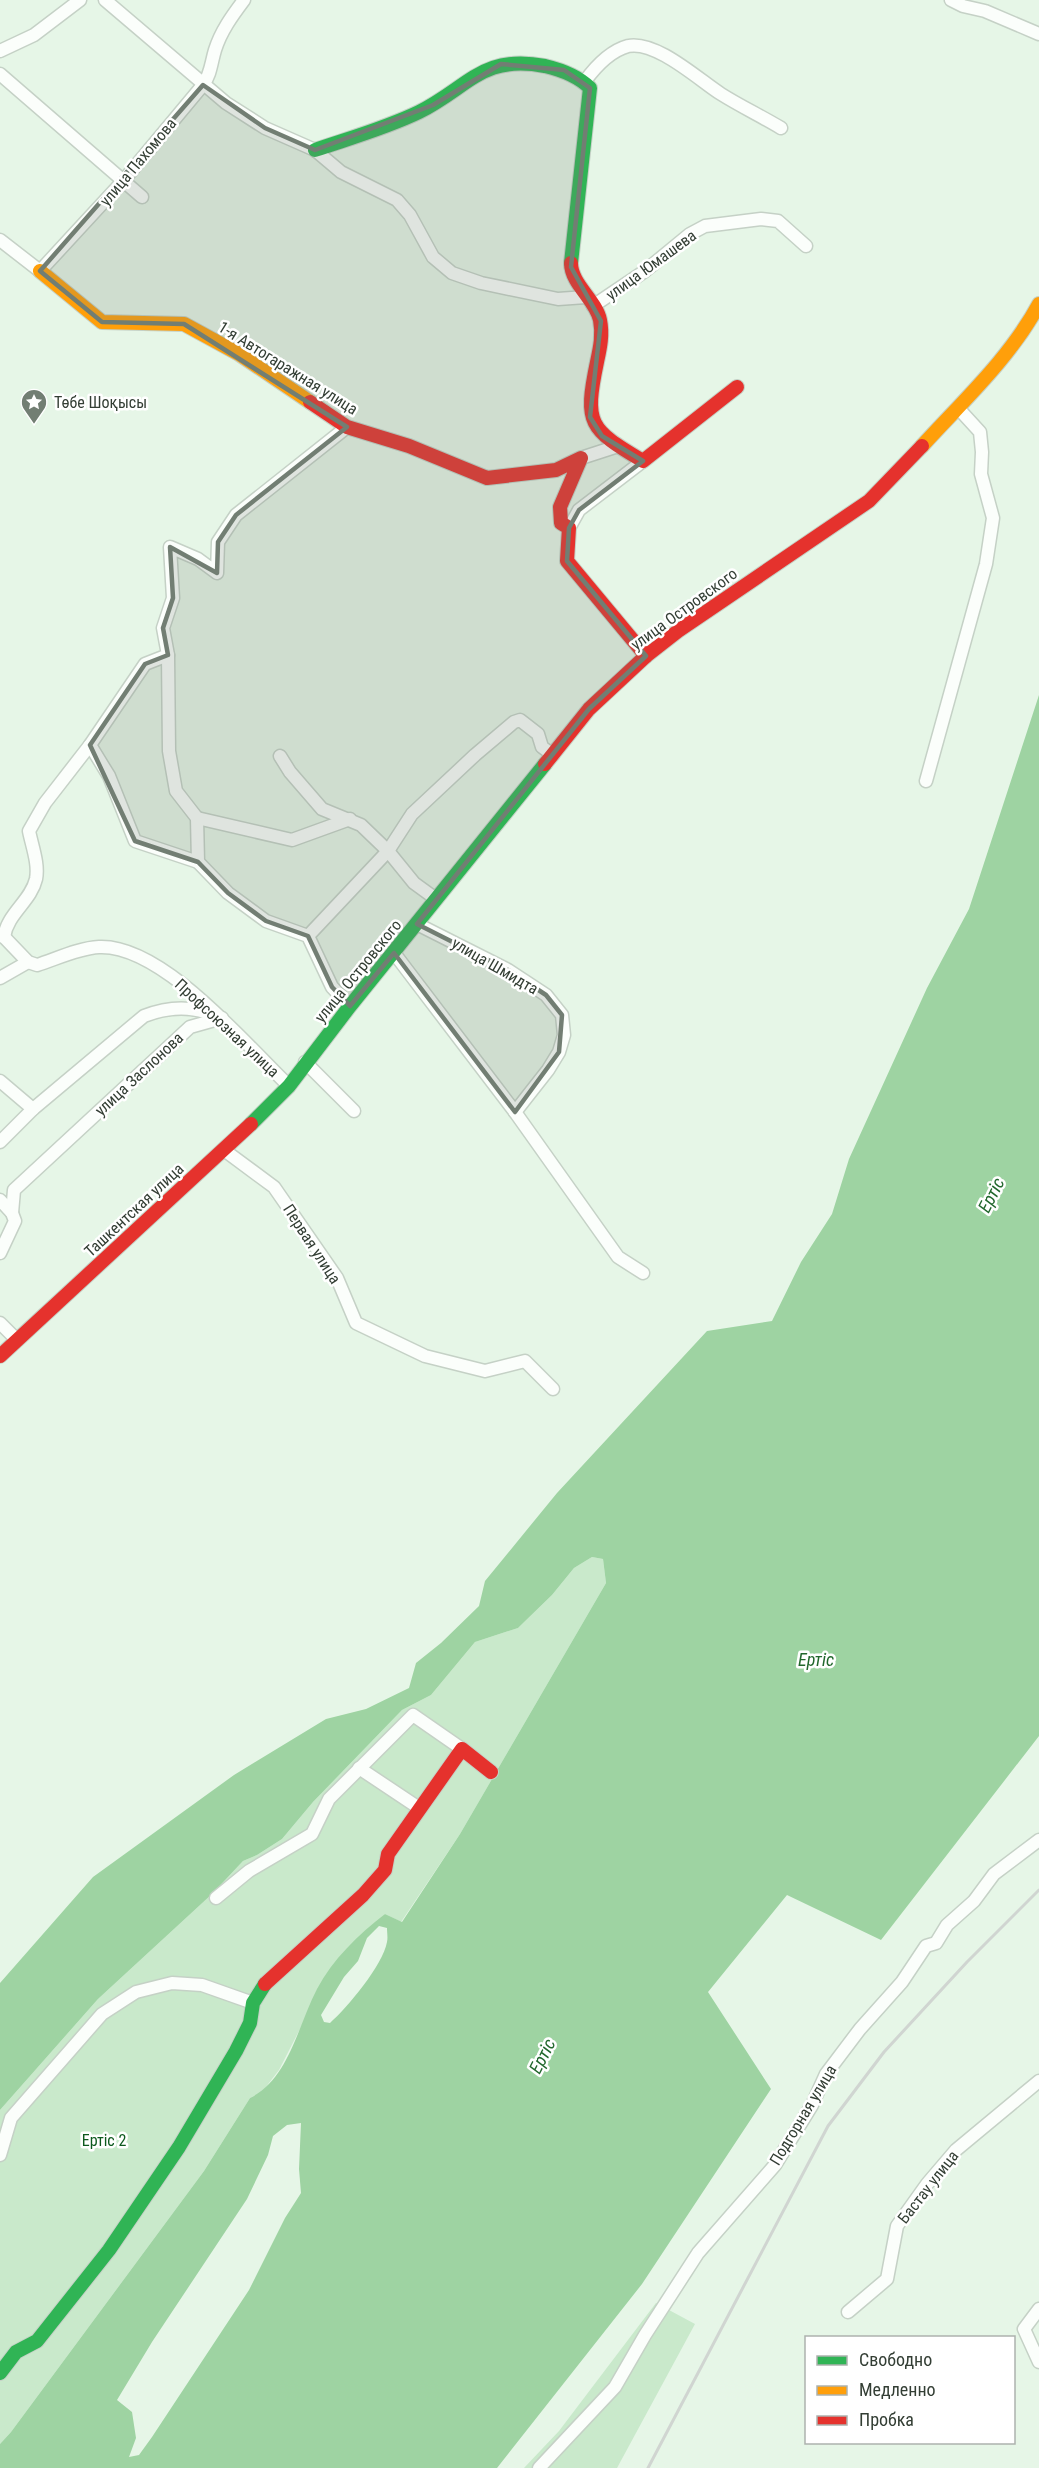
<svg xmlns="http://www.w3.org/2000/svg" width="1039" height="2468" viewBox="0 0 1039 2468" font-family="'Roboto Condensed',sans-serif">
<style>
.green{fill:#c9e9cb}
.water{fill:#9ed3a2;fill-rule:evenodd}
.lines{fill:none;stroke-linecap:round;stroke-linejoin:round}
.street-casing{stroke:#c5d1c6;stroke-width:15}
.fast-casing{stroke:#c5d1c6;stroke-width:16}
.slow-casing{stroke:#c5d1c6;stroke-width:16}
.jam-casing{stroke:#c5d1c6;stroke-width:16}
.street{stroke:#fbfefb;stroke-width:12}
.fast{stroke:#30b455;stroke-width:14}
.slow{stroke:#ff9f0a;stroke-width:14}
.jam{stroke:#e5322d;stroke-width:14}
.rail{stroke:#d0d5d1;stroke-width:3}
.marked{fill:#727e73;fill-opacity:0.2;stroke:#727e73;stroke-width:4.5;stroke-linejoin:round}
.labels{text-anchor:middle;dominant-baseline:central;stroke-width:5;stroke-linejoin:round;paint-order:stroke}
.street-label{font-size:16px;fill:#333e34;stroke:#fff}
.poi-label{font-size:16px;fill:#333e34;stroke:#fff;text-anchor:start}
.park-label{font-size:16px;fill:#0d591e;stroke:#fff}
.water-label{font-size:18px;font-style:italic;fill:#21672c;stroke:#fff}
</style>
<rect width="100%" height="100%" fill="#e6f6e7"/>
<g class="green">
<polygon points="592,1557 603,1559 606,1583 460,1834 401,1922 385,1914 317,1990 301,2027 279,2070 262,2092 250,2098 204,2171 11,2432 0,2444 0,2110 98,1999 212,1894 243,1861 257,1855 282,1839 313,1802 402,1710 431,1695 475,1642 518,1628 552,1595 574,1568"/>
<polygon points="656,2303 695,2324 617,2468 524,2468 559,2431"/>
</g>
<path class="water" d="M1039,695V1736L881,1940L787,1895L708,1992L771,2089L642,2284L497,2468H0V2444L11,2432L204,2171L250,2098C289,2079 298,2025 317,1989C333,1959 358,1935 385,1914L402,1922L460,1834L606,1583L603,1559L592,1557L574,1568L552,1595L518,1628L475,1642L431,1695L402,1710L313,1802L282,1839L257,1855L243,1861L212,1894L98,1999L0,2110V1983L93,1877L234,1775L326,1719L366,1709L409,1688L416,1663L441,1643L479,1606L485,1581L557,1493L707,1331L772,1321L801,1262L832,1214L849,1159L927,988L969,909ZM379,1926L387,1928C387,1932 388,1938 387,1942C383,1965 347,2008 330,2023L324,2022L321,2015L344,1977L358,1961L367,1938ZM301,2123L299,2169L301,2193L285,2218L249,2290L152,2437L139,2455L129,2457L136,2438L132,2412L117,2400L152,2342L247,2199L268,2155L273,2136L287,2125Z"/>
<g class="lines">
<g class="street-casing">
<g id="street">
<polyline points="105,0 226,103 265,128 315,150 341,172 397,200 410,215 433,257 452,273 481,283 558,299 586,297"/>
<polyline points="951,0 963,6 985,11 1039,34"/>
<polyline points="0,51 34,35 80,0"/>
<polyline points="0,74 142,197"/>
<path d="M585,81C596,66 610,51 628,46C656,40 699,80 721,94C740,106 761,116 781,128"/>
<path d="M0,240L40,271L123,181L203,85C211,74 211,63 215,50C221,31 232,16 244,0"/>
<polyline points="593,306 645,271 690,234 705,226 761,219 778,221 806,246"/>
<polyline points="581,458 618,446"/>
<polyline points="569,528 579,510 643,461"/>
<polyline points="168,655 169,751 176,791 197,818 198,862 228,893 266,921 308,936 332,987 350,1006"/>
<polyline points="90,745 109,776 135,841 198,862"/>
<polyline points="280,756 290,772 322,809 361,825 388,851 414,883 436,899"/>
<polyline points="926,781 986,564 993,518 981,474 982,452 980,432 958,408"/>
<polyline points="197,818 292,840 350,819"/>
<polyline points="417,924 508,970 546,995 562,1015 564,1035 559,1052 548,1070 515,1112"/>
<path d="M0,936L4,937L28,962L37,965C56,959 79,948 99,947C162,944 246,1045 289,1086"/>
<polyline points="308,936 388,851 412,814 475,755 514,722 520,720 538,734 542,747 553,755"/>
<path d="M4,937C7,914 31,901 36,879C39,864 32,846 29,831L45,803L90,745L145,664L168,655L163,628L173,598L170,547L198,559L217,573L218,542L236,515L347,427"/>
<polyline points="394,953 515,1112 618,1257 643,1273"/>
<polyline points="0,978 28,962"/>
<polyline points="305,1062 354,1111"/>
<polyline points="0,1081 33,1109"/>
<path d="M0,1142L33,1109L144,1016C167,1007 190,1005 213,1015"/>
<polyline points="224,1150 274,1187 337,1278 356,1323 425,1356 485,1371 525,1361 553,1389"/>
<polyline points="0,1200 12,1213 15,1221 0,1253"/>
<polyline points="12,1213 14,1190 176,1040 190,1027 222,1018"/>
<polyline points="0,1323 17,1340"/>
<polyline points="359,1768 419,1808"/>
<polyline points="216,1898 249,1871 312,1834 329,1799 413,1715 462,1749"/>
<polyline points="0,2155 11,2118 102,2014 136,1992 172,1983 202,1985 253,2003"/>
<polyline points="1039,2309 1024,2329 1039,2362"/>
<polyline points="848,2312 887,2279 897,2226 927,2184 956,2150 1039,2081"/>
<polyline points="539,2468 615,2387 645,2335 698,2253 775,2165 812,2105 826,2074 860,2029 902,1982 926,1946 936,1943 947,1925 974,1901 994,1874 1039,1840"/>
</g>
</g>
<g class="fast-casing">
<g id="fast">
<path d="M315,150C350,138 386,128 419,112C469,87 482,54 545,66C562,70 578,76 590,88L571,263"/>
<polyline points="251,1124 289,1086 350,1006 545,764"/>
<polyline points="0,2373 16,2352 37,2341 109,2250 179,2147 236,2051 250,2023 253,2003 265,1984"/>
</g>
</g>
<g class="slow-casing">
<g id="slow">
<polyline points="40,271 102,322 184,324 239,354 310,402"/>
<path d="M922,446C963,401 1010,358 1039,304"/>
</g>
</g>
<g class="jam-casing">
<g id="jam">
<path d="M571,263C571,284 596,300 600,320C603,335 600,348 597,362C584,424 589,429 643,461L737,387"/>
<polyline points="310,402 347,427 409,446 487,478 556,470 581,458 560,507 561,523 569,528 567,561 646,656"/>
<polyline points="545,764 589,709 646,656 678,631 869,501 922,446"/>
<polyline points="0,1356 251,1124"/>
<polyline points="265,1984 363,1895 385,1870 388,1854 462,1749 491,1772"/>
</g>
</g>
<use href="#street" class="street"/>
<use href="#fast" class="fast"/>
<use href="#slow" class="slow"/>
<use href="#jam" class="jam"/>
<polyline class="rail" points="648,2468 828,2126 884,2052 967,1962 1039,1890"/>
</g>
<path class="marked" d="M501,64L564,70L590,88L571,267L601,321L590,417L602,436L643,461L579,510L569,528L567,561L646,656L589,709L417,924L508,970L546,995L562,1015L559,1052L515,1112L394,953L350,1006L332,987L308,936L266,921L228,893L198,862L135,841L90,745L145,664L168,655L163,628L173,598L170,547L217,573L218,542L236,515L347,427L184,324L102,322L40,271L203,85L265,128L315,150L433,105Z"/>
<defs>
<g id="sight-pin" transform="scale(1.35)"><path d="M0 17L-7.5 6A9.5 9.5 0 1 1 7.5 6Z" fill="#727e73" stroke="#fff"/><path d="M0-6L1.8-2.2L6-1.7L2.9 1.2L3.7 5.4L0 3.3L-3.7 5.4L-2.9 1.2L-6-1.7L-1.8-2.2Z" fill="#fff"/></g>
</defs>
<g fill-rule="evenodd">
<use href="#sight-pin" x="34" y="402"/>
</g>
<g class="labels">
<g class="street-label">
<text transform="translate(138 162) rotate(-50)">улица Пахомова</text>
<text transform="translate(651 265) rotate(-36)">улица Юмашева</text>
<text transform="translate(288 368) rotate(32)">1-я Автогаражная улица</text>
<text transform="translate(684 609) rotate(-36)">улица Островского</text>
<text transform="translate(495 966) rotate(30)">улица Шмидта</text>
<text transform="translate(358 971) rotate(-51)">улица Островского</text>
<text transform="translate(227 1028) rotate(43)">Профсоюзная улица</text>
<text transform="translate(139 1074) rotate(-43)">улица Заслонова</text>
<text transform="translate(134 1210) rotate(-43)">Ташкентская улица</text>
<text transform="translate(312 1244) rotate(57)">Первая улица</text>
<text transform="translate(803 2115) rotate(-59)">Подгорная улица</text>
<text transform="translate(928 2187) rotate(-52)">Бастау улица</text>
</g>
<g class="poi-label">
<text x="54" y="402">Төбе Шоқысы</text>
</g>
<g class="park-label">
<text x="104" y="2140">Ертіс 2</text>
</g>
<g class="water-label">
<text transform="translate(991 1195) rotate(-63)">Ертіс</text>
<text x="816" y="1659">Ертіс</text>
<text transform="translate(542 2056) rotate(-63)">Ертіс</text>
</g>
</g>
<rect x="805" y="2336" width="210" height="108" fill="#ffffff" stroke="#adb2ae" stroke-width="1.5"/>
<rect x="817" y="2356" width="30" height="9" fill="#30b455" stroke="#adb2ae" stroke-width="1.5"/>
<text x="859" y="2366" font-size="18" fill="#333e34">Свободно</text>
<rect x="817" y="2386" width="30" height="9" fill="#ff9f0a" stroke="#adb2ae" stroke-width="1.5"/>
<text x="859" y="2396" font-size="18" fill="#333e34">Медленно</text>
<rect x="817" y="2416" width="30" height="9" fill="#e5322d" stroke="#adb2ae" stroke-width="1.5"/>
<text x="859" y="2426" font-size="18" fill="#333e34">Пробка</text>
</svg>
